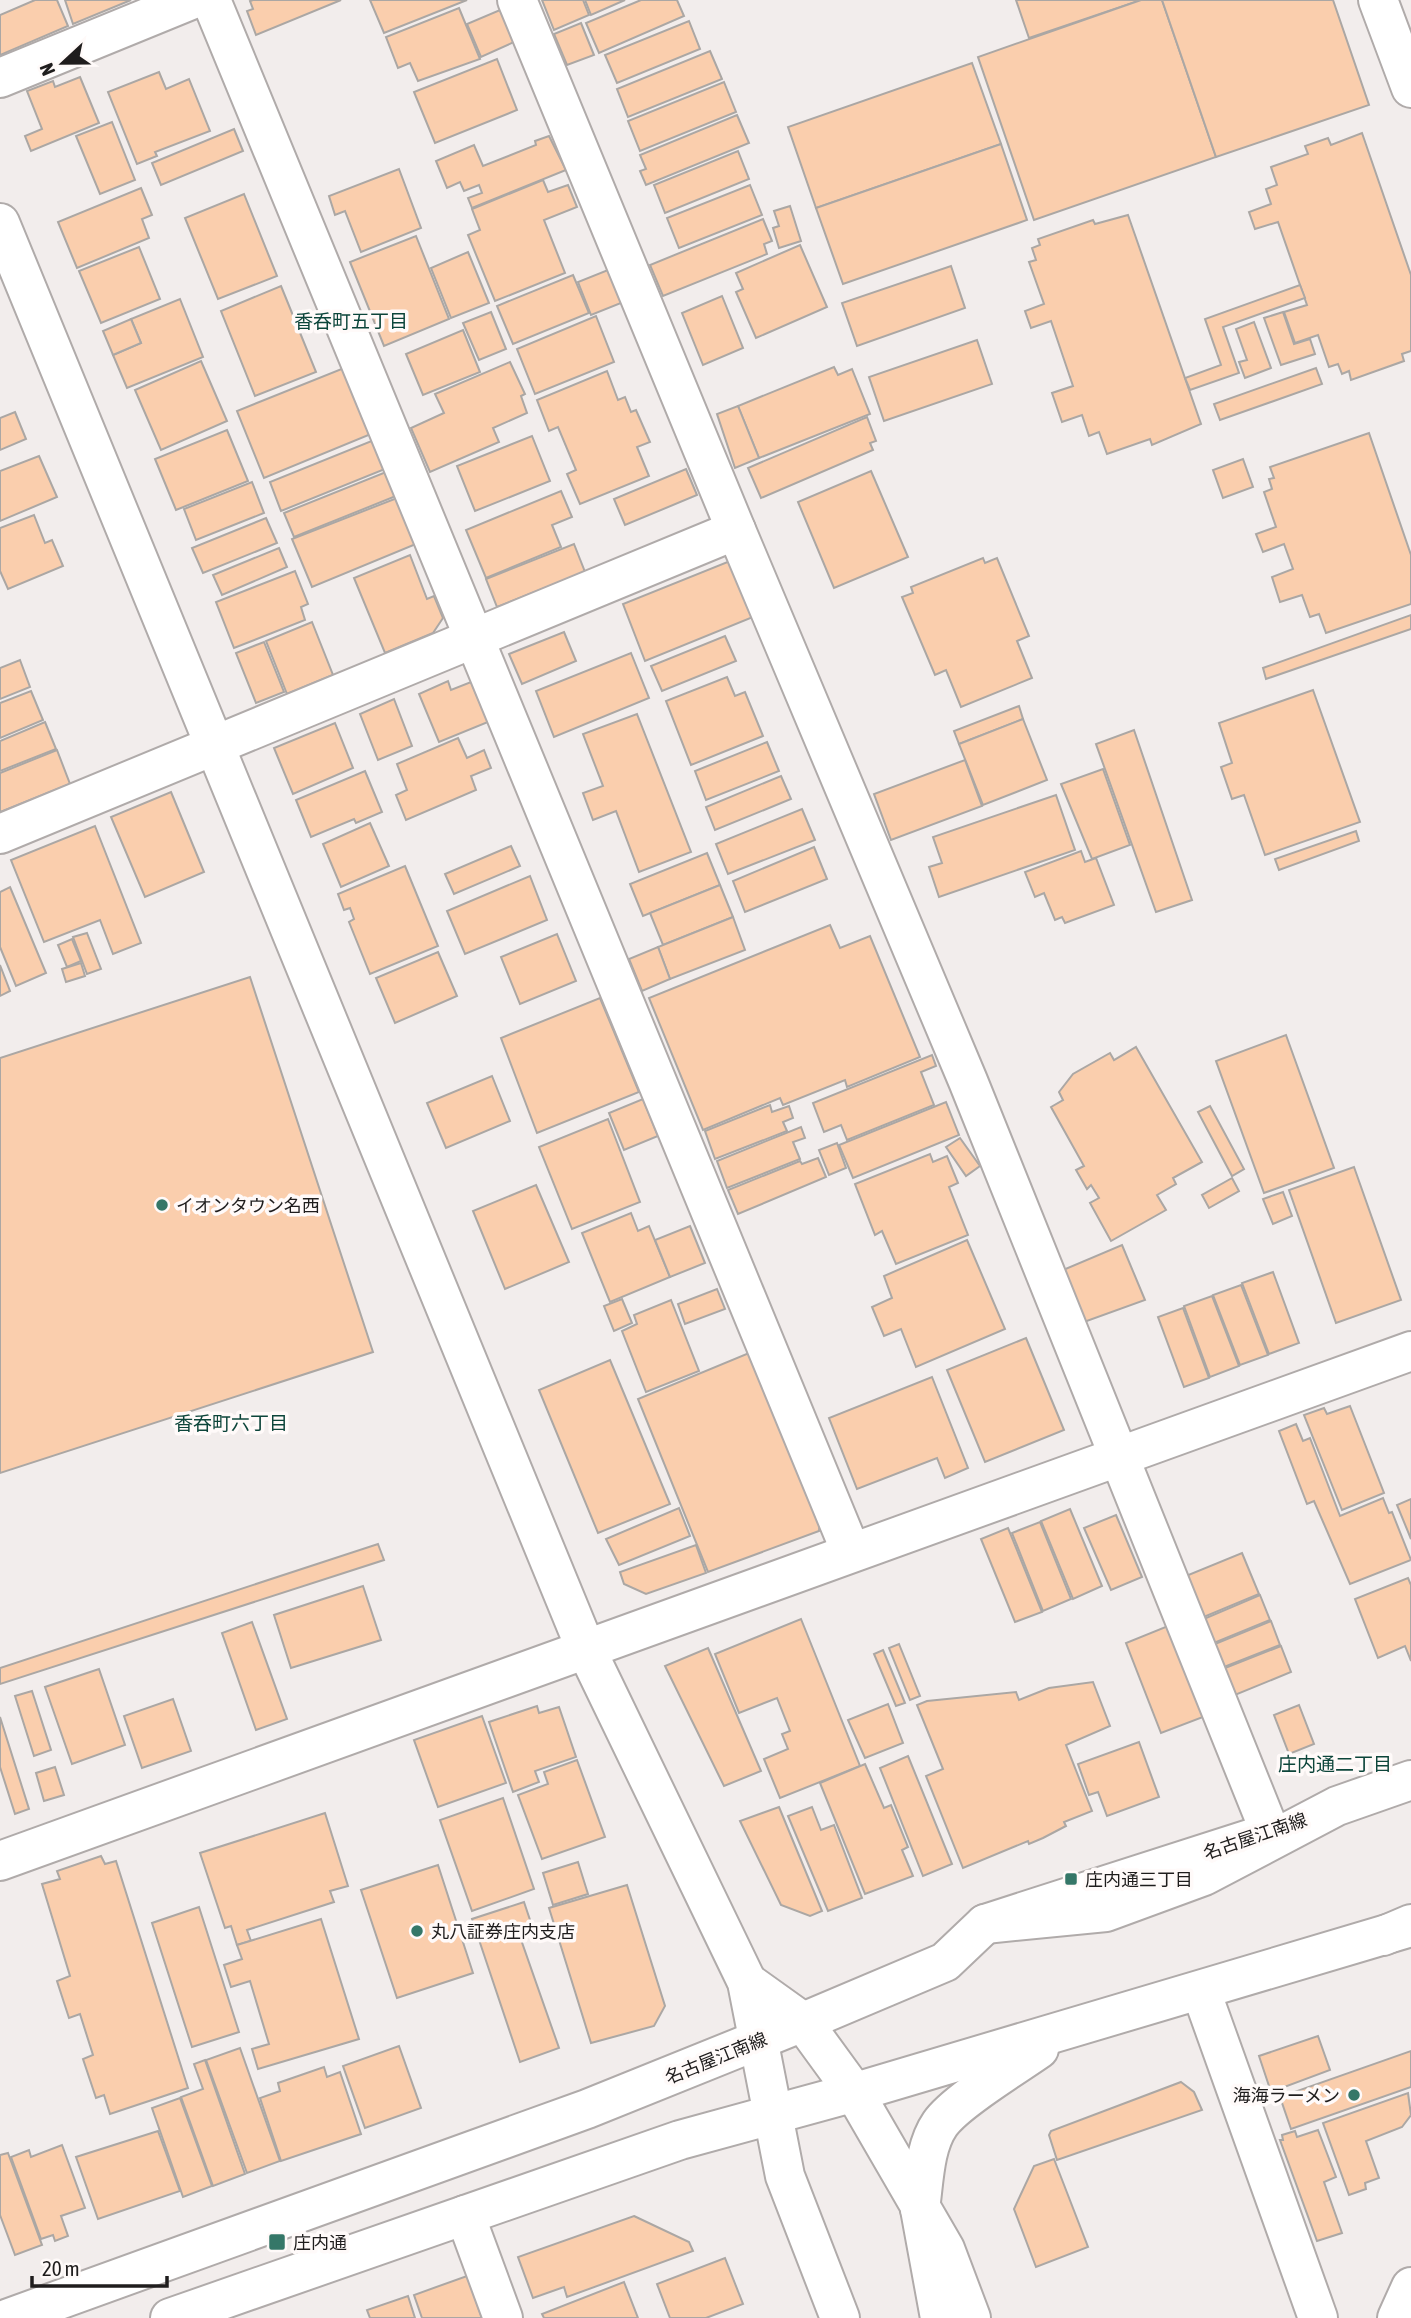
<svg xmlns="http://www.w3.org/2000/svg" width="1411" height="2318" viewBox="0 0 1411 2318" font-family="'Asap Condensed','Noto Sans JP',sans-serif">
<style>
.building{fill:#facead;stroke:#aba7a4;stroke-width:2}
.lines{fill:none;stroke-linecap:round;stroke-linejoin:round}
.minor-casing{stroke:#b0abaa;stroke-width:42}
.tertiary-casing{stroke:#b0abaa;stroke-width:42}
.primary-casing{stroke:#b0abaa;stroke-width:42}
.motorway-casing{stroke:#b0abaa;stroke-width:42}
.minor{stroke:#fff;stroke-width:38}
.tertiary{stroke:#fff;stroke-width:38}
.primary{stroke:#fff;stroke-width:38}
.motorway{stroke:#fff;stroke-width:38}
.poi-dot{fill:#357768;stroke:#fffaf9;stroke-width:2.5}
.labels{text-anchor:middle;dominant-baseline:central;stroke-width:7;stroke-linejoin:round;paint-order:stroke}
.poi-label{font-size:18px;fill:#1f1d1d;stroke:#fffaf9;text-anchor:start}
.street-label{font-size:18px;fill:#1f1d1d;stroke:#fffaf9}
.neighbourhood-label{font-size:19px;fill:#0c453a;stroke:#fffaf9}
</style>
<rect width="100%" height="100%" fill="#f2edec"/>
<g class="building">
<polygon points="35,0 57,0 68,26 0,55 0,15"/>
<polygon points="65,0 131,0 73,24"/>
<polygon points="253,0 341,0 256,35 247,11 253,9 250,1"/>
<polygon points="370,0 467,0 384,33"/>
<polygon points="542,0 583,0 589,15 554,30"/>
<polygon points="585,0 625,0 591,15"/>
<polygon points="641,0 677,0 684,16 599,53 586,23"/>
<polygon points="1016,0 1141,0 1029,38"/>
<polygon points="1141,0 1162,0 1216,157 1034,220 978,57"/>
<polygon points="1162,0 1333,0 1369,105 1216,157"/>
<polygon points="459,8 480,59 418,81 410,63 398,68 386,37"/>
<polygon points="500,10 514,42 481,57 467,24"/>
<polygon points="689,21 700,49 617,83 605,55"/>
<polygon points="581,23 594,55 567,65 554,34"/>
<polygon points="710,51 722,79 628,117 617,89"/>
<polygon points="497,59 517,110 435,143 414,92"/>
<polygon points="972,63 1001,144 816,208 788,127"/>
<polygon points="159,72 166,89 189,79 210,131 155,152 157,156 137,164 108,92"/>
<polygon points="80,77 99,123 31,151 25,136 42,129 27,91 53,81 55,87"/>
<polygon points="724,82 736,112 640,151 628,121"/>
<polygon points="737,115 749,143 646,185 640,171 646,169 640,155"/>
<polygon points="112,122 135,180 100,194 76,136"/>
<polygon points="234,129 243,151 161,185 152,163"/>
<polygon points="1362,133 1411,275 1411,351 1402,354 1404,361 1351,380 1349,371 1342,374 1338,364 1329,367 1318,335 1295,343 1284,312 1307,305 1278,222 1255,229 1249,212 1271,204 1266,189 1277,185 1271,167 1308,154 1305,146 1328,138 1331,145"/>
<polygon points="549,136 566,170 472,208 468,198 482,193 479,185 464,191 460,182 447,188 436,161 474,145 483,166 536,145 535,141"/>
<polygon points="1001,144 1027,220 843,284 816,208"/>
<polygon points="738,151 749,179 665,213 654,185"/>
<polygon points="399,169 421,228 361,252 345,211 335,215 329,196"/>
<polygon points="543,180 548,192 568,185 577,207 544,220 565,273 495,301 468,235 480,230 472,209"/>
<polygon points="750,185 762,215 679,248 667,218"/>
<polygon points="141,188 152,215 142,219 149,238 77,268 58,222"/>
<polygon points="244,194 277,276 218,299 185,218"/>
<polygon points="790,206 801,241 779,248 773,228 779,226 774,211"/>
<polygon points="1128,215 1201,424 1152,445 1150,439 1107,454 1099,432 1089,436 1082,415 1062,422 1052,393 1073,386 1051,321 1031,328 1025,311 1044,304 1029,262 1036,260 1032,248 1040,245 1038,239 1093,220 1095,224"/>
<polygon points="763,219 772,241 764,244 767,254 663,296 650,265"/>
<polygon points="416,236 449,319 384,346 350,262"/>
<polygon points="800,245 827,307 756,338 736,292 743,289 736,273"/>
<polygon points="139,247 160,299 101,323 79,271"/>
<polygon points="468,252 489,303 451,318 431,268"/>
<polygon points="951,266 965,308 857,346 842,303"/>
<polygon points="608,270 621,303 591,315 578,282"/>
<polygon points="573,275 589,313 513,344 497,306"/>
<polygon points="1300,285 1305,298 1223,327 1239,373 1190,390 1185,378 1221,365 1205,319"/>
<polygon points="281,286 316,372 255,396 221,311"/>
<polygon points="722,296 743,348 703,365 682,313"/>
<polygon points="180,299 203,357 127,388 113,355 141,343 131,319"/>
<polygon points="491,312 506,349 479,360 463,323"/>
<polygon points="1283,312 1294,344 1310,339 1315,354 1281,365 1264,318"/>
<polygon points="596,316 614,362 535,394 517,349"/>
<polygon points="131,319 141,343 113,355 103,331"/>
<polygon points="1254,322 1271,368 1245,378 1239,362 1247,360 1236,329"/>
<polygon points="463,330 480,372 423,395 406,354"/>
<polygon points="977,340 992,384 884,421 869,377"/>
<polygon points="201,361 227,421 161,450 135,390"/>
<polygon points="510,362 525,394 521,396 527,413 493,428 499,442 430,472 411,428 444,413 435,394"/>
<polygon points="834,367 838,375 852,369 870,414 759,458 738,406"/>
<polygon points="344,368 371,434 264,478 237,411"/>
<polygon points="1316,368 1322,384 1220,420 1214,404"/>
<polygon points="607,371 618,400 625,397 631,412 636,410 650,442 637,447 649,476 580,504 567,474 576,470 558,427 549,431 537,400"/>
<polygon points="738,406 759,458 735,468 717,414"/>
<polygon points="15,412 26,439 0,450 0,418"/>
<polygon points="867,417 876,441 870,443 873,450 761,498 748,468"/>
<polygon points="227,430 248,481 176,510 155,459"/>
<polygon points="1369,433 1411,555 1411,604 1326,633 1319,614 1310,617 1302,595 1280,602 1272,577 1293,569 1284,544 1263,552 1256,534 1276,527 1264,492 1272,489 1269,479 1274,478 1270,467"/>
<polygon points="532,436 550,481 475,511 457,466"/>
<polygon points="374,440 385,469 281,511 270,482"/>
<polygon points="39,456 57,497 0,521 0,471"/>
<polygon points="1243,459 1253,487 1223,498 1213,470"/>
<polygon points="686,469 697,495 625,525 614,499"/>
<polygon points="871,471 908,557 834,588 798,502"/>
<polygon points="386,472 396,496 294,537 284,513"/>
<polygon points="252,482 264,513 196,540 184,509"/>
<polygon points="561,491 572,517 552,525 561,547 486,578 466,530"/>
<polygon points="397,498 416,544 312,587 292,539"/>
<polygon points="34,515 45,543 52,540 63,566 8,589 0,571 0,528"/>
<polygon points="266,518 277,543 203,573 192,548"/>
<polygon points="574,544 585,572 497,607 486,579"/>
<polygon points="279,548 287,567 222,595 213,575"/>
<polygon points="410,555 427,599 434,596 443,618 433,633 385,653 354,578"/>
<polygon points="983,558 985,563 997,558 1029,636 1017,641 1032,678 961,707 946,670 935,675 902,597 913,593 911,587"/>
<polygon points="730,561 753,617 645,661 623,604"/>
<polygon points="295,571 308,604 301,607 305,620 234,648 216,602"/>
<polygon points="1411,615 1411,629 1266,679 1263,668"/>
<polygon points="312,622 333,675 287,694 266,641"/>
<polygon points="564,632 576,661 522,684 509,654"/>
<polygon points="725,636 736,661 662,691 651,666"/>
<polygon points="264,642 284,692 256,703 236,653"/>
<polygon points="631,653 649,698 554,737 536,691"/>
<polygon points="20,660 30,687 0,699 0,668"/>
<polygon points="727,677 735,696 745,692 763,736 691,765 666,701"/>
<polygon points="448,681 451,690 471,682 488,722 439,742 419,694"/>
<polygon points="1313,690 1360,822 1265,855 1244,795 1232,799 1221,767 1232,763 1219,723"/>
<polygon points="31,691 43,720 0,738 0,703"/>
<polygon points="394,699 412,746 378,760 360,714"/>
<polygon points="1019,706 1023,719 959,744 954,731"/>
<polygon points="637,714 691,852 639,872 616,811 593,820 583,793 603,786 583,734"/>
<polygon points="1023,719 1047,780 983,805 959,744"/>
<polygon points="45,722 56,749 0,771 0,741"/>
<polygon points="335,723 353,768 293,794 274,748"/>
<polygon points="1134,730 1192,900 1156,912 1096,744"/>
<polygon points="458,738 467,758 484,750 491,768 471,776 476,790 406,820 396,795 407,790 397,764"/>
<polygon points="767,742 779,771 706,800 695,771"/>
<polygon points="57,750 70,784 0,812 0,773"/>
<polygon points="965,760 982,806 891,840 874,794"/>
<polygon points="1103,769 1130,845 1092,859 1061,784"/>
<polygon points="365,771 382,812 356,823 354,819 311,837 296,800"/>
<polygon points="781,776 791,799 715,830 706,807"/>
<polygon points="171,792 204,872 145,897 111,817"/>
<polygon points="1056,795 1075,850 939,897 929,867 942,863 933,837"/>
<polygon points="802,809 815,840 728,874 716,844"/>
<polygon points="370,823 389,866 341,887 323,844"/>
<polygon points="95,826 141,943 113,954 100,920 44,942 11,860"/>
<polygon points="1356,831 1359,841 1279,870 1275,859"/>
<polygon points="511,846 520,866 454,894 445,874"/>
<polygon points="814,847 827,879 745,912 733,881"/>
<polygon points="1081,851 1085,862 1096,858 1114,905 1065,923 1062,917 1055,920 1044,893 1035,897 1025,872"/>
<polygon points="707,853 720,885 643,916 630,884"/>
<polygon points="405,866 438,946 370,974 349,922 354,919 350,908 344,910 338,894"/>
<polygon points="530,876 547,920 465,954 447,911"/>
<polygon points="720,885 733,917 663,945 650,913"/>
<polygon points="10,887 46,973 16,986 0,947 0,892"/>
<polygon points="733,917 745,950 670,979 658,947"/>
<polygon points="830,925 840,948 870,936 920,1057 847,1087 845,1080 783,1105 780,1098 703,1130 649,998"/>
<polygon points="87,933 101,969 87,974 73,937"/>
<polygon points="557,934 576,981 520,1004 501,957"/>
<polygon points="72,939 81,961 67,967 58,945"/>
<polygon points="658,947 670,979 642,991 629,959"/>
<polygon points="438,952 457,996 395,1023 376,978"/>
<polygon points="81,963 85,976 66,982 62,969"/>
<polygon points="0,965 10,991 0,996"/>
<polygon points="250,977 373,1352 0,1473 0,1058"/>
<polygon points="600,998 639,1092 537,1133 501,1038"/>
<polygon points="1286,1035 1334,1168 1264,1193 1216,1061"/>
<polygon points="1136,1047 1202,1162 1173,1178 1176,1184 1157,1195 1166,1210 1111,1241 1090,1203 1099,1198 1091,1185 1087,1189 1076,1170 1084,1166 1051,1107 1063,1100 1059,1092 1073,1074 1110,1053 1114,1060"/>
<polygon points="932,1055 936,1066 921,1072 934,1105 847,1140 841,1125 824,1132 813,1103"/>
<polygon points="492,1076 510,1121 446,1148 427,1103"/>
<polygon points="643,1099 658,1136 624,1150 609,1113"/>
<polygon points="946,1102 959,1135 853,1178 839,1145"/>
<polygon points="770,1105 772,1112 789,1106 793,1118 783,1122 787,1131 715,1159 705,1131"/>
<polygon points="1210,1106 1244,1169 1232,1176 1198,1112"/>
<polygon points="608,1119 640,1202 572,1229 539,1147"/>
<polygon points="801,1127 805,1138 793,1142 800,1159 727,1188 717,1161"/>
<polygon points="960,1138 980,1166 966,1176 946,1147"/>
<polygon points="837,1143 846,1168 829,1175 819,1150"/>
<polygon points="930,1154 933,1162 947,1156 958,1183 949,1187 968,1235 896,1264 882,1231 875,1235 855,1184"/>
<polygon points="818,1158 826,1177 738,1214 728,1190 800,1161 802,1164"/>
<polygon points="1354,1167 1401,1300 1336,1323 1289,1190"/>
<polygon points="1232,1178 1239,1191 1209,1208 1202,1195"/>
<polygon points="536,1185 569,1262 505,1289 473,1211"/>
<polygon points="1283,1192 1292,1216 1273,1224 1263,1199"/>
<polygon points="631,1213 638,1231 649,1226 670,1277 610,1302 582,1233"/>
<polygon points="690,1226 705,1263 670,1277 655,1240"/>
<polygon points="967,1240 1005,1329 916,1367 901,1329 884,1336 872,1307 892,1298 884,1276"/>
<polygon points="1122,1245 1145,1300 1084,1322 1063,1270"/>
<polygon points="1273,1272 1299,1343 1269,1354 1242,1283"/>
<polygon points="1241,1285 1268,1355 1240,1365 1213,1295"/>
<polygon points="717,1289 725,1309 685,1324 678,1304"/>
<polygon points="1212,1296 1239,1366 1210,1377 1184,1306"/>
<polygon points="622,1299 632,1323 614,1331 604,1306"/>
<polygon points="671,1300 699,1371 646,1392 622,1331 637,1324 634,1315"/>
<polygon points="1183,1308 1209,1378 1184,1387 1158,1317"/>
<polygon points="1026,1338 1064,1430 985,1462 947,1370"/>
<polygon points="749,1353 820,1521 819,1531 708,1572 638,1399"/>
<polygon points="610,1360 670,1504 598,1533 539,1390"/>
<polygon points="932,1377 968,1468 945,1478 937,1458 857,1489 829,1418"/>
<polygon points="1350,1406 1384,1493 1342,1510 1304,1415 1324,1408 1327,1414"/>
<polygon points="1296,1424 1303,1441 1310,1438 1340,1516 1383,1498 1389,1513 1392,1512 1411,1560 1350,1584 1314,1501 1307,1504 1279,1431"/>
<polygon points="1411,1499 1411,1539 1397,1505"/>
<polygon points="679,1508 690,1536 619,1565 606,1539"/>
<polygon points="1070,1509 1102,1586 1073,1599 1041,1521"/>
<polygon points="1116,1515 1142,1577 1111,1590 1084,1528"/>
<polygon points="1040,1522 1071,1599 1043,1611 1012,1533"/>
<polygon points="1008,1528 1042,1612 1015,1622 981,1539"/>
<polygon points="378,1544 384,1560 0,1684 0,1668"/>
<polygon points="696,1545 706,1573 646,1594 624,1584 620,1572"/>
<polygon points="1242,1553 1259,1594 1199,1619 1181,1578"/>
<polygon points="1408,1578 1411,1585 1411,1661 1405,1646 1378,1658 1355,1599"/>
<polygon points="363,1586 381,1640 291,1668 274,1615"/>
<polygon points="1260,1595 1270,1620 1209,1645 1199,1621"/>
<polygon points="801,1619 860,1766 780,1798 764,1759 788,1749 782,1734 790,1731 777,1698 739,1713 715,1654"/>
<polygon points="1271,1621 1280,1645 1219,1669 1210,1646"/>
<polygon points="252,1622 287,1719 256,1730 222,1633"/>
<polygon points="1168,1626 1203,1717 1161,1733 1126,1643"/>
<polygon points="899,1644 920,1696 910,1700 889,1648"/>
<polygon points="1281,1646 1291,1672 1230,1697 1220,1670"/>
<polygon points="708,1648 761,1771 724,1786 665,1666"/>
<polygon points="883,1650 905,1703 896,1706 874,1654"/>
<polygon points="99,1669 125,1745 72,1764 45,1687"/>
<polygon points="1093,1682 1110,1726 1066,1745 1092,1811 1064,1822 1066,1826 1043,1838 1029,1844 1028,1841 963,1868 926,1776 943,1769 917,1705 927,1701 1016,1692 1019,1700 1049,1688"/>
<polygon points="32,1691 51,1750 34,1756 15,1696"/>
<polygon points="173,1699 191,1751 142,1768 124,1716"/>
<polygon points="888,1704 903,1743 865,1758 848,1720"/>
<polygon points="1299,1705 1314,1744 1289,1754 1274,1715"/>
<polygon points="537,1706 539,1713 559,1707 576,1757 535,1771 539,1782 513,1792 489,1722"/>
<polygon points="482,1716 506,1783 438,1807 414,1740"/>
<polygon points="0,1717 29,1809 15,1814 0,1767"/>
<polygon points="1139,1742 1159,1797 1107,1816 1098,1792 1089,1795 1078,1764"/>
<polygon points="908,1756 952,1864 923,1876 880,1768"/>
<polygon points="577,1760 605,1837 542,1859 518,1795 548,1784 544,1772"/>
<polygon points="865,1764 884,1808 891,1805 908,1847 902,1850 913,1876 865,1894 820,1783"/>
<polygon points="55,1767 64,1795 44,1801 36,1773"/>
<polygon points="503,1798 534,1889 472,1911 440,1820"/>
<polygon points="779,1807 822,1911 810,1916 781,1905 740,1821"/>
<polygon points="812,1807 821,1830 834,1825 862,1898 828,1911 788,1816"/>
<polygon points="325,1813 348,1886 330,1891 334,1902 247,1930 251,1941 237,1945 231,1926 225,1928 200,1853"/>
<polygon points="101,1856 105,1864 116,1861 188,2088 110,2114 104,2095 96,2098 83,2059 93,2055 80,2014 69,2018 57,1981 70,1976 42,1884 60,1879 57,1871"/>
<polygon points="578,1862 588,1894 553,1905 543,1873"/>
<polygon points="438,1865 473,1973 397,1998 361,1890"/>
<polygon points="627,1885 665,2006 654,2026 591,2043 549,1908"/>
<polygon points="524,1902 532,1926 518,1931 559,2048 520,2062 472,1919"/>
<polygon points="199,1907 239,2032 192,2047 152,1923"/>
<polygon points="321,1919 359,2039 258,2069 252,2049 269,2044 250,1981 231,1987 224,1965 242,1959 237,1945"/>
<polygon points="1318,2036 1330,2070 1271,2092 1259,2056"/>
<polygon points="399,2046 421,2108 365,2128 343,2066"/>
<polygon points="240,2048 280,2161 247,2173 206,2060"/>
<polygon points="1411,2051 1411,2087 1291,2129 1280,2097"/>
<polygon points="205,2060 245,2174 213,2186 181,2097 203,2089 194,2064"/>
<polygon points="324,2067 327,2077 340,2072 361,2134 281,2161 260,2098 280,2091 278,2083"/>
<polygon points="1181,2082 1194,2092 1202,2110 1057,2160 1049,2135 1051,2131"/>
<polygon points="1408,2093 1411,2115 1402,2127 1366,2141 1379,2178 1365,2183 1366,2189 1349,2195 1323,2123"/>
<polygon points="180,2098 212,2186 183,2197 152,2108"/>
<polygon points="1318,2130 1336,2177 1324,2182 1342,2233 1317,2241 1280,2140 1283,2140 1282,2135 1295,2131 1297,2137"/>
<polygon points="158,2131 180,2191 98,2219 76,2157"/>
<polygon points="62,2145 85,2208 61,2216 68,2236 55,2241 53,2235 41,2239 11,2157 29,2150 31,2157"/>
<polygon points="8,2153 42,2245 15,2255 0,2215 0,2155"/>
<polygon points="1054,2159 1088,2247 1036,2267 1014,2209 1034,2166"/>
<polygon points="634,2216 689,2242 693,2251 567,2297 564,2287 533,2298 518,2257"/>
<polygon points="725,2258 743,2304 706,2318 670,2318 657,2284"/>
<polygon points="467,2276 482,2318 422,2318 414,2295"/>
<polygon points="624,2282 638,2318 544,2318 542,2314"/>
<polygon points="408,2296 415,2318 370,2318 367,2310"/>
</g>
<g class="lines">
<g class="minor-casing">
<g id="minor">
<polyline points="211,0 851,1552"/>
<polyline points="517,0 736,530 968,1081 1270,1832"/>
<polyline points="1378,0 1411,88"/>
<polyline points="0,78 191,0"/>
<polyline points="0,834 736,530"/>
<polyline points="0,1861 1411,1351"/>
<polyline points="1201,1991 1318,2318"/>
<polyline points="465,2215 503,2318"/>
</g>
</g>
<g class="tertiary-casing">
<g id="tertiary">
<polyline points="0,223 585,1647 747,1982 785,2176 840,2318"/>
<polyline points="747,1982 803,2022 854,2092 945,2249 971,2318"/>
</g>
</g>
<g class="primary-casing">
<g id="primary">
<path d="M920,2209C924,2182 924,2147 940,2124C955,2102 1015,2066 1039,2049"/>
<polyline points="9,2318 587,2109 803,2022 945,1962 985,1924 1259,1836"/>
<polyline points="170,2318 680,2140 859,2091 1411,1927"/>
</g>
</g>
<g class="motorway-casing">
<g id="motorway">
<polyline points="985,1924 1106,1912 1204,1876 1337,1806 1411,1780"/>
<polyline points="1383,1936 1411,1924"/>
<polyline points="920,2209 940,2318"/>
<polyline points="1397,2318 1411,2287"/>
</g>
</g>
<use href="#minor" class="minor"/>
<use href="#tertiary" class="tertiary"/>
<use href="#primary" class="primary"/>
<use href="#motorway" class="motorway"/>
</g>
<g class="poi-dot">
<circle cx="162" cy="1205" r="7"/>
<rect x="1064" y="1872" width="14" height="14" rx="3.5"/>
<circle cx="417" cy="1931" r="7"/>
<circle cx="1354" cy="2095" r="7"/>
<rect x="268" y="2233" width="18" height="18" rx="3.5"/>
</g>
<g class="labels">
<g class="poi-label">
<text x="176" y="1205">イオンタウン名西</text>
<text x="1085" y="1879">庄内通三丁目</text>
<text x="431" y="1931">丸八証券庄内支店</text>
<text x="1340" y="2095" text-anchor="end">海海ラーメン</text>
<text x="293" y="2242">庄内通</text>
</g>
<g class="street-label">
<text transform="translate(1255 1836) rotate(-19)">名古屋江南線</text>
<text transform="translate(716 2058) rotate(-22)">名古屋江南線</text>
</g>
<g class="neighbourhood-label">
<text x="351" y="321">香呑町五丁目</text>
<text x="231" y="1423">香呑町六丁目</text>
<text x="1335" y="1764">庄内通二丁目</text>
</g>
</g>
<g transform="translate(63 63) rotate(248)" stroke="#fffaf9" stroke-width="5" paint-order="stroke">
<path d="M0-5L12 26L0 18L-12 26Z" fill="#1f1d1d"/>
<text y="-10" font-size="19" font-weight="bold" text-anchor="middle" fill="#1f1d1d">N</text>
</g>
<path d="M32 2276v10h135v-10" fill="none" stroke="#1f1d1d" stroke-width="3.5"/>
<text x="42" y="2276" font-size="21" fill="#1f1d1d" stroke="#fffaf9" stroke-width="5" paint-order="stroke">20 m</text>
</svg>
